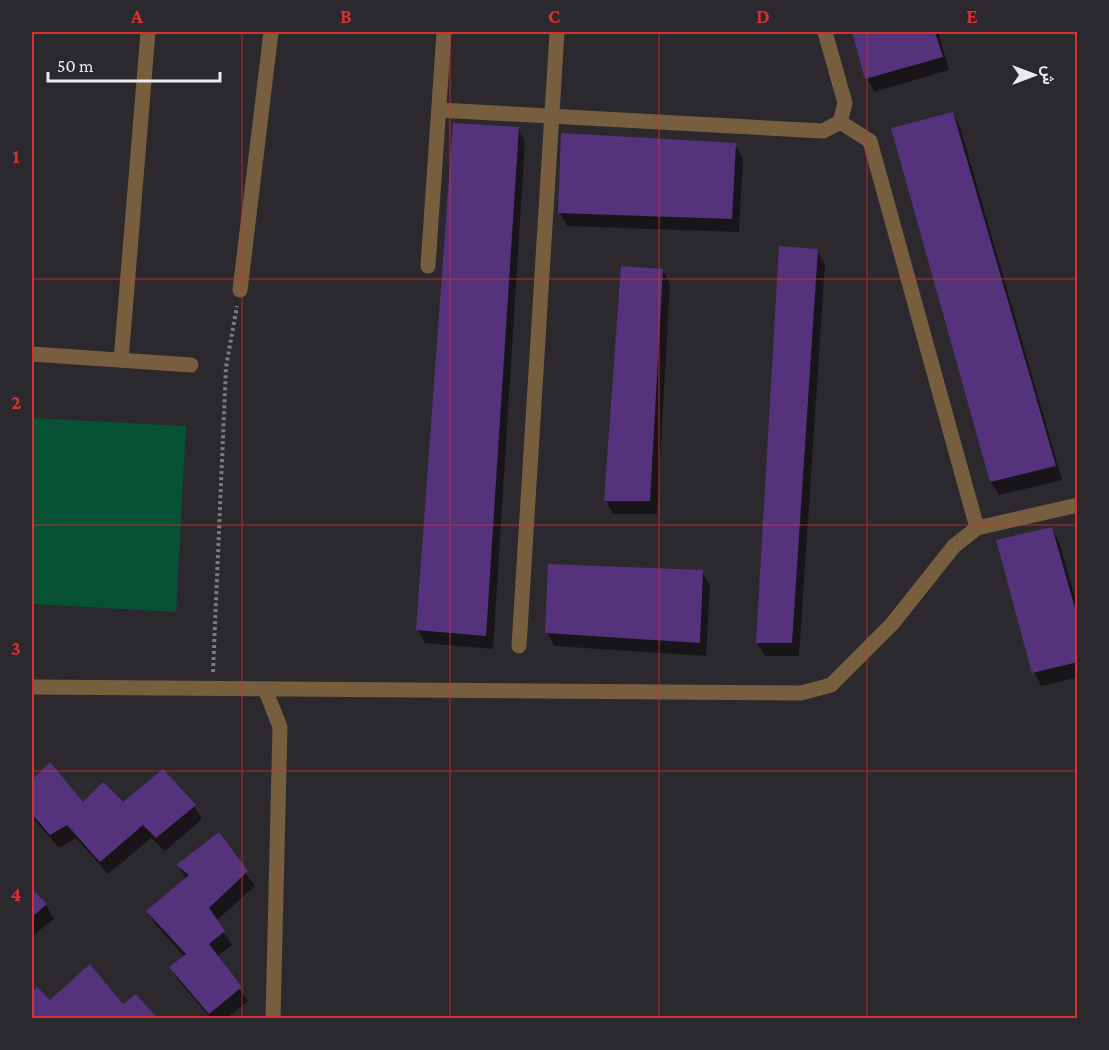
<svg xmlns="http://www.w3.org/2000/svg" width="1109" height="1050" viewBox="0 0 1109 1050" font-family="'Crimson Pro',Vazirmatn,serif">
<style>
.green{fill:#075135}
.shadow{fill:#0007}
.building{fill:#54337c}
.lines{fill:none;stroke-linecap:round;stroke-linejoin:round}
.path{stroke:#7d7a7f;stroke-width:4;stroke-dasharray:3 3;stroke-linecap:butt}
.minor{stroke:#765e3f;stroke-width:15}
.grid{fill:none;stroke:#d73232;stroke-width:1.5;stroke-opacity:0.55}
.neatline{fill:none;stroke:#d73232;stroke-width:2}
.grid-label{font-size:20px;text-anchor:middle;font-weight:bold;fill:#d73232}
</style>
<rect width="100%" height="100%" fill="#2b282e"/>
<polygon class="green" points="32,418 186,426 176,612 32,604"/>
<g class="shadow">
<polygon points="853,32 938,32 949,70 874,92 867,78"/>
<polygon points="953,114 960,127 1062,480 999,495 991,482 893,129"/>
<polygon points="518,128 525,142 493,649 425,643 418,630"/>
<polygon points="735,145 743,158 739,232 567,226 560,213"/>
<polygon points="817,251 825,264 799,656 765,656 757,643"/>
<polygon points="663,270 670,284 657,514 613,514 606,500"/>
<polygon points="1052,529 1059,542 1078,608 1078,677 1041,686 1034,672"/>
<polygon points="702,572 710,585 706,656 554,646 547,633"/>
<polygon points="50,764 83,804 194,806 202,819 165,851 151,838 108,874 76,838 59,848 32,817 32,782"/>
<polygon points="218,834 255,886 216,921 232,945 217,957 248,1001 227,1018 211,1018 179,981 171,968 185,957 156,925 148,912 186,879 178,865"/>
<polygon points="32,891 46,905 54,919 32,936"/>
<polygon points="37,989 50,1002 123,1006 136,996 155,1018 32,1018 32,995"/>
</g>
<g class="building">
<polygon points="852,32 935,32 943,57 865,79"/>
<polygon points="953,112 1056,466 990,482 891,128"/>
<polygon points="453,123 519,127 486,636 416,630"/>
<polygon points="561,133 736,143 732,219 558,213"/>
<polygon points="779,246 818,249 792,643 756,643"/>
<polygon points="621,266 663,269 650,501 604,501"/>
<polygon points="1052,527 1078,619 1078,662 1032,673 996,540"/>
<polygon points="548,564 703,570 700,643 545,633"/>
<polygon points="50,762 83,802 103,782 123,802 163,769 196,805 156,838 143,825 100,862 67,825 50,835 32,814 32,780"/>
<polygon points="219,832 248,871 209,908 225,931 209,944 242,987 209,1014 169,967 186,954 146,911 189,875 176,865"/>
<polygon points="32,889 47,904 32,917"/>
<polygon points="90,964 123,1004 136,994 157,1018 32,1018 32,993 37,987 50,1000"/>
</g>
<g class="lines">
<polyline class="path" points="213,672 226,367 237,306"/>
<g class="minor">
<polyline points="439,110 823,131 840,122 845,103 825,32"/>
<polyline points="840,122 870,141 977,528"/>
<polyline points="428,266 444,32"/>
<polyline points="240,290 271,32"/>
<polyline points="32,354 191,365"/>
<polyline points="121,360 148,32"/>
<polyline points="519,646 557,32"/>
<polyline points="32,687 801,693 831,685 892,624 954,546 977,528 1078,505"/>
<polyline points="265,689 280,727 273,1018"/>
</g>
</g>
<path class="grid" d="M242,32V1018M450,32V1018M659,32V1018M867,32V1018M32,279H1078M32,525H1078M32,771H1078"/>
<rect width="1109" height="1050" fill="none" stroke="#2b282e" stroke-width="66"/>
<g transform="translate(1034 75) rotate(90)" stroke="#2b282e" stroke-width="4.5" paint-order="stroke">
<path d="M0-4.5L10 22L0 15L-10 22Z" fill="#eceaee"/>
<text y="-9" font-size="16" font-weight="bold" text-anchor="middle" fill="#eceaee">ش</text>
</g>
<path d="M48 72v9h172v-9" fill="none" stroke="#eceaee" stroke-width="3"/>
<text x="57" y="72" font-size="18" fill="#eceaee" stroke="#2b282e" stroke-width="4.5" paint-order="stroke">50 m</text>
<rect x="33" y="33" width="1043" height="984" class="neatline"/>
<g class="grid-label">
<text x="137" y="23">A</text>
<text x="346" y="23">B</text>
<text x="554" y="23">C</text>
<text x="763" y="23">D</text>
<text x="972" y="23">E</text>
<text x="16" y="163">1</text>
<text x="16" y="409">2</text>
<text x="16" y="655">3</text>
<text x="16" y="901">4</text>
</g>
</svg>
